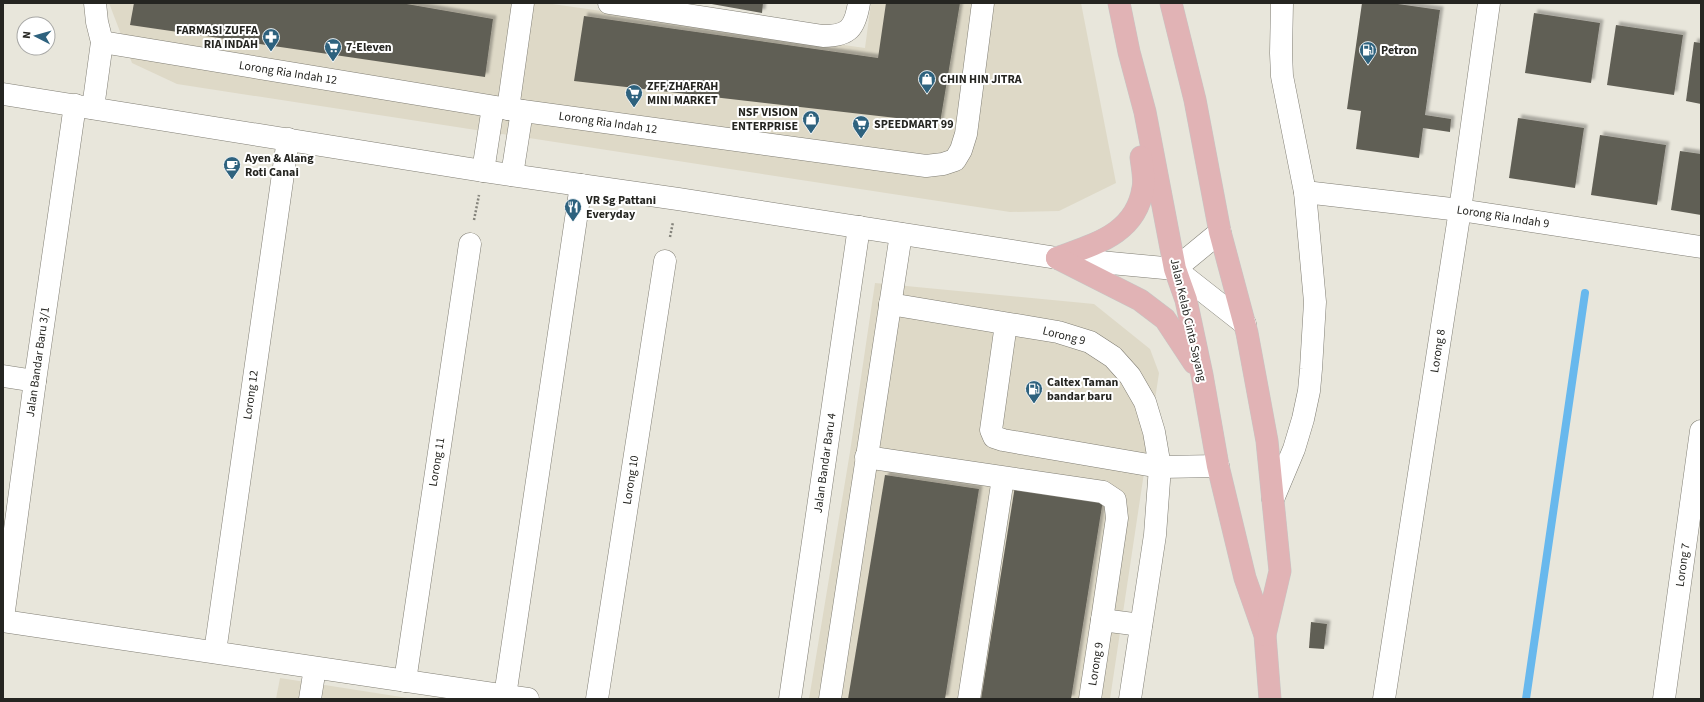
<svg xmlns="http://www.w3.org/2000/svg" width="1704" height="702" viewBox="0 0 1704 702" font-family="'Source Sans 3',sans-serif">
<style>
.built{fill:#ded9c7}
.lines{fill:none;stroke-linecap:round;stroke-linejoin:round}
.stream{stroke:#68b8ed;stroke-width:8}
.building{fill:#615f55;filter:url(#shadow)}
.minor-casing{stroke:#807e74;stroke-width:23}
.major-casing{stroke:#c6c6c5;stroke-width:23}
.path{stroke:#84837b;stroke-width:2.5;stroke-dasharray:2 2;stroke-linecap:butt}
.minor{stroke:#fff;stroke-width:22}
.major{stroke:#e1b3b5;stroke-width:22}
.labels{text-anchor:middle;dominant-baseline:central;stroke-width:4;stroke-linejoin:round;paint-order:stroke}
.poi-label{font-size:12px;font-weight:bold;fill:#252521;stroke:#fff;text-anchor:start}
.street-label{font-size:12px;fill:#252521;stroke:#fff}
</style>
<defs>
<filter id="shadow"><feDropShadow dx="3.5" dy="-3.5" stdDeviation="1" flood-color="#0004"/></filter>
</defs>
<rect width="100%" height="100%" fill="#e8e6db"/>
<g class="built">
<polygon points="109,3 545,3 865,48 871,3 1081,3 1116,183 1059,211 1010,212 177,84 132,63"/>
<polygon points="875,283 1094,304 1150,349 1159,373 1110,699 809,699 850,452"/>
<polygon points="280,678 414,699 276,699"/>
</g>
<g class="lines">
<polyline class="stream" points="1526,699 1585,293"/>
</g>
<g class="building">
<polygon points="134,3 401,3 493,19 485,77 130,25"/>
<polygon points="706,3 763,3 762,13"/>
<polygon points="886,3 960,3 940,123 574,81 584,16 878,58"/>
<polygon points="1362,3 1391,3 1440,10 1425,115 1451,119 1450,132 1423,128 1419,158 1356,149 1361,111 1347,109"/>
<polygon points="1534,13 1600,23 1591,83 1525,73"/>
<polygon points="1616,25 1683,35 1674,95 1607,85"/>
<polygon points="1694,42 1701,43 1701,104 1686,101"/>
<polygon points="1518,118 1584,128 1575,188 1509,178"/>
<polygon points="1600,135 1666,145 1657,205 1591,195"/>
<polygon points="1680,151 1701,154 1701,215 1671,210"/>
<polygon points="885,475 979,489 945,699 848,699"/>
<polygon points="1015,486 1103,500 1071,699 981,699"/>
<polygon points="1311,622 1327,624 1324,649 1309,648"/>
</g>
<g class="lines">
<g class="minor-casing">
<g id="minor">
<path d="M609,3L823,36C849,36 855,28 859,3"/>
<polyline points="102,42 508,109 926,166 943,164 955,160 961,150 966,134 983,3"/>
<polyline points="3,94 483,171 678,199 1057,258 1175,269 1245,324"/>
<polyline points="93,108 102,42 97,22 95,3"/>
<polyline points="508,109 523,3"/>
<polyline points="483,171 493,107"/>
<polyline points="512,175 522,111"/>
<polyline points="1305,192 1460,210 1701,247"/>
<polyline points="1175,269 1220,232"/>
<polyline points="890,304 1058,332 1090,342 1113,357 1130,376 1145,402 1154,432 1160,467 1155,535 1130,699"/>
<polyline points="1006,324 991,430 994,437 1003,440 1160,467 1218,466"/>
<polyline points="3,376 35,381"/>
<polyline points="866,457 1103,492 1115,500 1117,518 1102,620"/>
<polyline points="1273,499 1294,449 1303,419 1309,391 1311,369 1315,302 1305,192 1282,76 1281,53 1282,3"/>
<polyline points="3,618 35,381 75,105"/>
<polyline points="3,621 528,699"/>
<polyline points="215,652 288,139"/>
<polyline points="405,681 470,244"/>
<polyline points="505,696 581,185"/>
<polyline points="310,699 315,668"/>
<polyline points="597,699 665,261"/>
<polyline points="790,699 859,227"/>
<polyline points="830,699 901,234"/>
<polyline points="969,699 1003,478"/>
<polyline points="1090,699 1102,620 1141,625"/>
<polyline points="1384,699 1460,210 1489,3"/>
<polyline points="1664,699 1701,431"/>
</g>
</g>
<g class="major-casing">
<g id="major">
<polyline points="1119,3 1129,52 1145,112 1175,269 1186,300 1202,375 1218,466 1245,578 1265,635 1270,699"/>
<polyline points="1171,3 1195,100 1220,232 1247,333 1267,441 1280,571 1265,635"/>
<path d="M1057,258C1095,244 1136,234 1143,188C1145,179 1142,167 1141,157"/>
<polyline points="1057,258 1140,300 1165,319 1194,363"/>
</g>
</g>
<g class="path">
<polyline points="474,220 479,195"/>
<polyline points="670,237 673,222"/>
</g>
<use href="#minor" class="minor"/>
<use href="#major" class="major"/>
</g>
<defs>
<g id="pharmacy-pin" transform="scale(0.9)"><path d="M0 17L-7.5 6A9.5 9.5 0 1 1 7.5 6Z" fill="#2e627e" stroke="#fff"/><path d="M-2-6h4v4h4v4h-4v4h-4v-4h-4v-4h4Z" fill="#fff"/></g>
<g id="supermarket-pin" transform="scale(0.9)"><path d="M0 17L-7.5 6A9.5 9.5 0 1 1 7.5 6Z" fill="#2e627e" stroke="#fff"/><path d="M-6-5.5h2.5l.6 2H6L4.5 2H-2.5L-4.4-4H-6ZM-1.5 3.2a1.3 1.3 0 1 0 .1 0ZM3 3.2a1.3 1.3 0 1 0 .1 0Z" fill="#fff"/></g>
<g id="fuel-pin" transform="scale(0.9)"><path d="M0 17L-7.5 6A9.5 9.5 0 1 1 7.5 6Z" fill="#2e627e" stroke="#fff"/><path d="M-5.5-6h7V0h2V4h1.3V-2.5L3-4.5l.8-.8L6-3V5H2.5V1h-1V6h-7ZM-4.2-4.7v3.2H.2V-4.7Z" fill="#fff"/></g>
<g id="shop-pin" transform="scale(0.9)"><path d="M0 17L-7.5 6A9.5 9.5 0 1 1 7.5 6Z" fill="#2e627e" stroke="#fff"/><path d="M-5-2.5h2.3a2.7 3.5 0 0 1 5.4 0H5L5.5 6h-11ZM-1.5-2.5h3a1.5 2.3 0 0 0-3 0Z" fill="#fff"/></g>
<g id="cafe-pin" transform="scale(0.9)"><path d="M0 17L-7.5 6A9.5 9.5 0 1 1 7.5 6Z" fill="#2e627e" stroke="#fff"/><path d="M-5.5-4.5H6V0H3Q3 3.5 0 3.5H-2.5Q-5.5 3.5-5.5 0ZM3-3.2v2h1.7v-2ZM-6 4.5H4V6H-6Z" fill="#fff"/></g>
<g id="restaurant-pin" transform="scale(0.9)"><path d="M0 17L-7.5 6A9.5 9.5 0 1 1 7.5 6Z" fill="#2e627e" stroke="#fff"/><path d="M-5-6h1v4h1v-4h1v4h1v-4h1v5L-1.5 .5V6h-2V.5L-5-1ZM5-6V6H3V1.5H1.5Q1.5-4 5-6Z" fill="#fff"/></g>
</defs>
<g fill-rule="evenodd">
<use href="#pharmacy-pin" x="271" y="37"/>
<use href="#supermarket-pin" x="333" y="47"/>
<use href="#fuel-pin" x="1368" y="50"/>
<use href="#shop-pin" x="927" y="79"/>
<use href="#supermarket-pin" x="634" y="93"/>
<use href="#shop-pin" x="811" y="119"/>
<use href="#supermarket-pin" x="861" y="124"/>
<use href="#cafe-pin" x="232" y="165"/>
<use href="#restaurant-pin" x="573" y="207"/>
<use href="#fuel-pin" x="1034" y="389"/>
</g>
<g class="labels">
<g class="poi-label">
<text x="258" y="30" text-anchor="end">FARMASI ZUFFA<tspan x="258" dy="14">RIA INDAH</tspan></text>
<text x="346" y="47">7-Eleven</text>
<text x="1381" y="50">Petron</text>
<text x="940" y="79">CHIN HIN JITRA</text>
<text x="647" y="86">ZFF ZHAFRAH<tspan x="647" dy="14">MINI MARKET</tspan></text>
<text x="798" y="112" text-anchor="end">NSF VISION<tspan x="798" dy="14">ENTERPRISE</tspan></text>
<text x="874" y="124">SPEEDMART 99</text>
<text x="245" y="158">Ayen &amp; Alang<tspan x="245" dy="14">Roti Canai</tspan></text>
<text x="586" y="200">VR Sg Pattani<tspan x="586" dy="14">Everyday</tspan></text>
<text x="1047" y="382">Caltex Taman<tspan x="1047" dy="14">bandar baru</tspan></text>
</g>
<g class="street-label">
<text transform="translate(288 73) rotate(9)">Lorong Ria Indah 12</text>
<text transform="translate(608 123) rotate(8)">Lorong Ria Indah 12</text>
<text transform="translate(1503 217) rotate(9)">Lorong Ria Indah 9</text>
<text transform="translate(1188 320) rotate(77)">Jalan Kelab Cinta Sayang</text>
<text transform="translate(1064 336) rotate(14)">Lorong 9</text>
<text transform="translate(1438 351) rotate(-81)">Lorong 8</text>
<text transform="translate(38 362) rotate(-82)">Jalan Bandar Baru 3/1</text>
<text transform="translate(251 395) rotate(-82)">Lorong 12</text>
<text transform="translate(437 462) rotate(-81)">Lorong 11</text>
<text transform="translate(825 463) rotate(-82)">Jalan Bandar Baru 4</text>
<text transform="translate(631 480) rotate(-81)">Lorong 10</text>
<text transform="translate(1683 565) rotate(-82)">Lorong 7</text>
<text transform="translate(1096 664) rotate(-81)">Lorong 9</text>
</g>
</g>
<rect width="1704" height="702" fill="none" stroke="#252521" stroke-width="8"/>
<g transform="translate(36 36) rotate(276)"><circle r="19" fill="#ffffff" stroke="#a8a8a6"/>
<path d="M0-3L7 15L0 10L-7 15Z" fill="#2e627e"/>
<text y="-6" font-size="11" font-weight="bold" text-anchor="middle" fill="#252521">N</text>
</g>
</svg>
